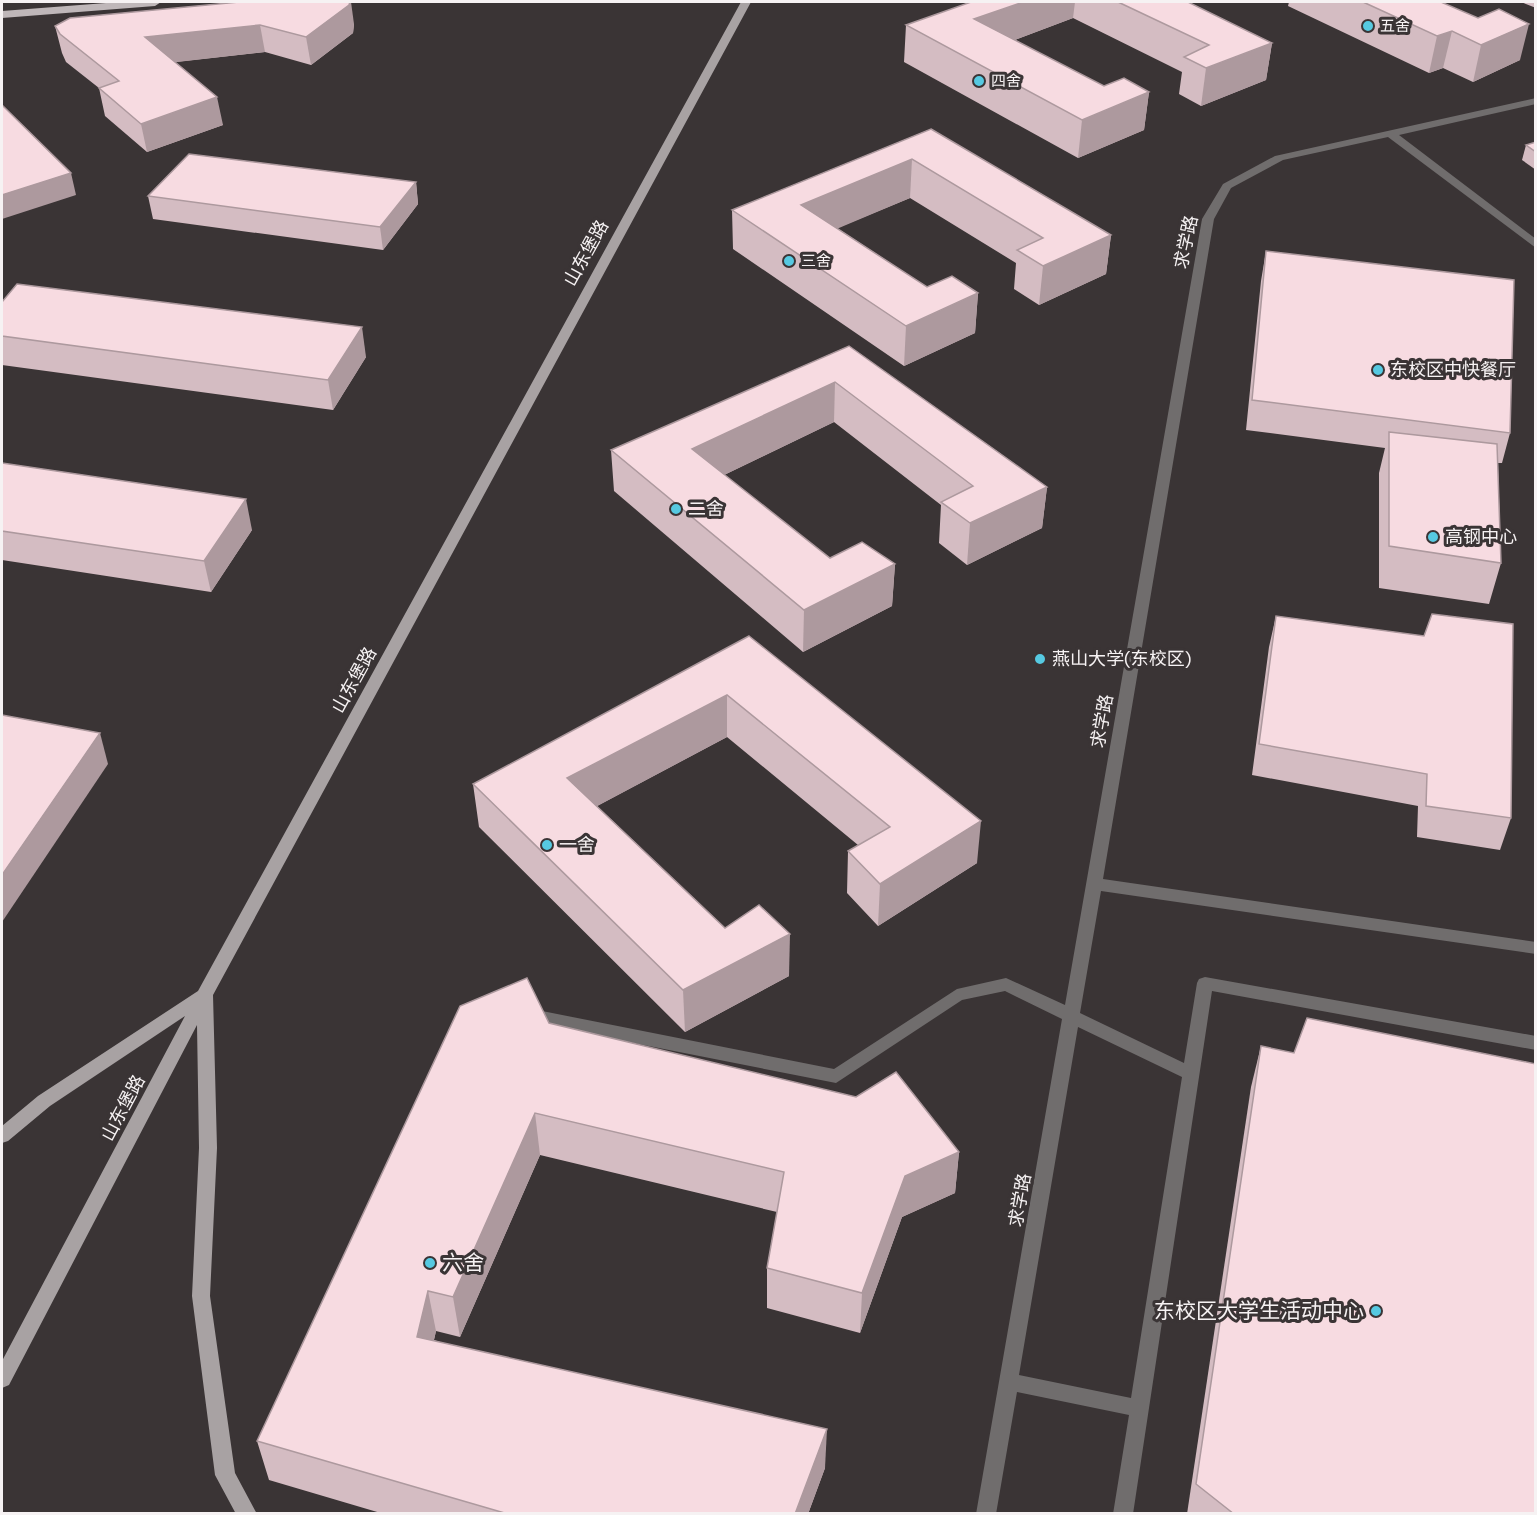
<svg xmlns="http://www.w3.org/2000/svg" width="1537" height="1515" viewBox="0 0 1537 1515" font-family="'DM Sans','Noto Sans SC',sans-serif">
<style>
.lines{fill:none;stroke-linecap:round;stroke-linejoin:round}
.street{fill:#706d6d;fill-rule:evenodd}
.primary{fill:#a8a2a3;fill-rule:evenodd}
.highway{fill:#bfb7b9;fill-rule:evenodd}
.wall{fill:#d4bcc2}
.shaded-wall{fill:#ad999e}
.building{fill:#f7dbe1;stroke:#ad999e;stroke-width:1.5}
.poi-dot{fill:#56c9e1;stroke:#3a3435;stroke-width:2}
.labels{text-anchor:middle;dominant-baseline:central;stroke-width:6;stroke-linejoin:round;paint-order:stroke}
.far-poi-label{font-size:15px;fill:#f6f2f3;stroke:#3a3435;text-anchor:start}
.street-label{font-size:18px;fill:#f6f2f3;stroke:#3a3435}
.poi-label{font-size:18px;fill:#f6f2f3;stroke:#3a3435;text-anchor:start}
.near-poi-label{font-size:21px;fill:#f6f2f3;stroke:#3a3435;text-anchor:start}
</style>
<rect width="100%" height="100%" fill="#3a3435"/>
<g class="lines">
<path class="street" d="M1536,98V104L1399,135L1536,239V248L1388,137L1283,160L1231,188L1214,219L1103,879L1536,942V954L1101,891L1080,1013L1184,1063L1197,983L1199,979L1205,977L1536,1036V1050L1212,991L1133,1514H1113L1129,1415L1017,1392L996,1514H976L1062,1019L1005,991L962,1000L836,1083L527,1022L521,1020L519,1015L521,1010L527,1008L834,1069L957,989L1006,978L1065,1005L1202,219L1223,184L1275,156ZM1078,1027L1182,1077L1131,1398L1019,1375Z"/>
<polygon class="primary" points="741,2 751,2 213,995 217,1148 210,1296 235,1473 257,1514 236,1514 215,1475 192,1296 199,1148 197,1025 9,1385 2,1388 2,1361 185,1016 50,1106 8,1141 2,1143 2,1126 38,1096 198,991"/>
<polygon class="highway" points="119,2 161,2 155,6 2,18 2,11"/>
</g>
<g class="wall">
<polygon points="971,2 1188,2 1272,43 1266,80 1201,106 1179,94 1182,72 1073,18 1015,40 1104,86 1149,92 1144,130 1078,158 904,62 906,25"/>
<polygon points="1289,2 1441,2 1520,60 1473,82 1443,68 1429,73 1288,6"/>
<polygon points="1521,2 1536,2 1536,8"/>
<polygon points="354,24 353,33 311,65 265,52 175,62 223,125 147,152 105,116 99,88 66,62 62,53 55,26"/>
<polygon points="931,129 1111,235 1106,274 1039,305 1014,289 1016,263 910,198 837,228 927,287 978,293 975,333 904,366 733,249 732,210"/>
<polygon points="1536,142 1536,170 1522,160 1526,145"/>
<polygon points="416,182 418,204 383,250 153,219 148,196"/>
<polygon points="1266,251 1510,433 1502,463 1498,463 1501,563 1489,604 1379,588 1379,473 1385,448 1246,430 1261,281"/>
<polygon points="2,302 366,357 333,410 2,365"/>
<polygon points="849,346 1047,487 1042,528 967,565 939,543 941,505 834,422 724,475 830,558 895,564 892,606 803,652 614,491 611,450"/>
<polygon points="2,463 252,530 211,592 2,560"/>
<polygon points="1276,616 1511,818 1500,850 1417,837 1418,806 1252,775 1269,647"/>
<polygon points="749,636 977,863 878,926 847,893 848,851 858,845 727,737 597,806 725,928 789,976 685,1032 479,827 473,784"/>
<polygon points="549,1023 959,1152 955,1193 902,1217 860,1333 767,1308 767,1268 777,1212 540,1155 460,1337 436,1331 434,1340 825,1468 808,1514 384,1514 269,1480 257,1441"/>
<polygon points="1261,1046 1294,1053 1536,1514 1187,1514 1251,1087"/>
</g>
<g class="shaded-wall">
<polygon points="350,2 351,2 354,24 353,33 311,65 306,37"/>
<polygon points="1023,2 1075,2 1073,18 972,56 974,19"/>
<polygon points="1529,24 1520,60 1473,82 1481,45"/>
<polygon points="260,25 265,52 151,65 145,37"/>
<polygon points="1452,31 1443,68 1429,73 1437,36"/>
<polygon points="1272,43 1266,80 1201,106 1206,68"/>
<polygon points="1149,92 1144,130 1078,158 1082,120"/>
<polygon points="217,97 223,125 147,152 141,124"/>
<polygon points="912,159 910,198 801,244 801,205"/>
<polygon points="71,173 76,195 2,219 2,195"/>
<polygon points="416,182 418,204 383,250 380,227"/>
<polygon points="1111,235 1106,274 1039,305 1043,266"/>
<polygon points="978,293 975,333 904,366 906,326"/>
<polygon points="362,327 366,357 333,410 328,380"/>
<polygon points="835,382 834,422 693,490 692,449"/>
<polygon points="1047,487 1042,528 967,565 970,523"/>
<polygon points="246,499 252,530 211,592 204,561"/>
<polygon points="895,564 892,606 803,652 804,610"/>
<polygon points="727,695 727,737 571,820 567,778"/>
<polygon points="100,733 108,764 2,922 2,875"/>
<polygon points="981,821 977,863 878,926 880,884"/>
<polygon points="790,934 789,976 685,1032 683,990"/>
<polygon points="535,1113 540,1155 460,1337 453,1297"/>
<polygon points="959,1152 955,1193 902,1217 860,1333 862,1293 905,1176"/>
<polygon points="428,1291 436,1331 425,1377 417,1337"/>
<polygon points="827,1429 825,1468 808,1514 795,1514"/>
</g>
<g class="building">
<polygon points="239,2 350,2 349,5 306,37 260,25 145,37 217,97 141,124 99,88 119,81 60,34 55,26 70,18"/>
<polygon points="971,2 1023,2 974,19 1104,86 1124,78 1149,92 1082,120 906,25"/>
<polygon points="1118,2 1188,2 1272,43 1206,68 1184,57 1209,45"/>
<polygon points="1363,2 1441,2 1478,18 1499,9 1529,24 1481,45 1452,31 1437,36"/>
<polygon points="2,105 71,173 2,195"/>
<polygon points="931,129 1111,235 1043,266 1017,250 1043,238 912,159 801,205 927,287 952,276 978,293 906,326 732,210"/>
<polygon points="1536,142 1536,152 1526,145"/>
<polygon points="189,154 416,182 380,227 148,196"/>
<polygon points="1266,251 1514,280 1510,433 1252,400"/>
<polygon points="17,284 362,327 328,380 2,336 2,302"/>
<polygon points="849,346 1047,487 970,523 941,502 973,486 835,382 692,449 830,558 862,542 895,564 804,610 611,450"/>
<polygon points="1389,432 1497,444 1501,563 1389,546"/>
<polygon points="2,463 246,499 204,561 2,531"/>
<polygon points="1432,614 1513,624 1511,818 1426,806 1427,774 1259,744 1276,616 1424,636"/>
<polygon points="749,636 981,821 880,884 848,851 890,827 727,695 567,778 725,928 759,905 790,934 683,990 473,784"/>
<polygon points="2,715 100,733 2,875"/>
<polygon points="527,978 549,1023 856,1097 896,1072 959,1152 905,1176 862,1293 767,1268 784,1172 535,1113 453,1297 428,1291 417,1337 827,1429 795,1514 508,1514 257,1441 460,1006"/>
<polygon points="1307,1018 1536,1064 1536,1514 1234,1514 1196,1484 1261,1046 1294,1053"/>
</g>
<g class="poi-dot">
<circle cx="1368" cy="26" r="6"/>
<circle cx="979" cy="81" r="6"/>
<circle cx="789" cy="261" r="6"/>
<circle cx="1378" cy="370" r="6"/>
<circle cx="676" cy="509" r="6"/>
<circle cx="1433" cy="537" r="6"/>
<circle cx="1040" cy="659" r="6"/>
<circle cx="547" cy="845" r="6"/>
<circle cx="430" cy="1263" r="6"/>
<circle cx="1376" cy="1311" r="6"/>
</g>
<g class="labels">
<g class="far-poi-label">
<text x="1380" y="26">五舍</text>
<text x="991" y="81">四舍</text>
<text x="801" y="261">三舍</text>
</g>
<g class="street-label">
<text transform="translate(1186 242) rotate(-78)">求学路</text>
<text transform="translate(586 253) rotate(-61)">山东堡路</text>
<text transform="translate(354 680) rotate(-61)">山东堡路</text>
<text transform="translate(1102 721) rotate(-80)">求学路</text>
<text transform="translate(123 1108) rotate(-62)">山东堡路</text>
<text transform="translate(1020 1200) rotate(-80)">求学路</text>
</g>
<g class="poi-label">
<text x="1390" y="370">东校区中快餐厅</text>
<text x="688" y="509">二舍</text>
<text x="1445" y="537">高钢中心</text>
<text x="1052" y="659">燕山大学(东校区)</text>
<text x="559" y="845">一舍</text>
</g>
<g class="near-poi-label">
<text x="442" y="1263">六舍</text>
<text x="1364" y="1311" text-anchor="end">东校区大学生活动中心</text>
</g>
</g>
<rect width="1537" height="1515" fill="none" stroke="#f6f2f3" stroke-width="6"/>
</svg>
